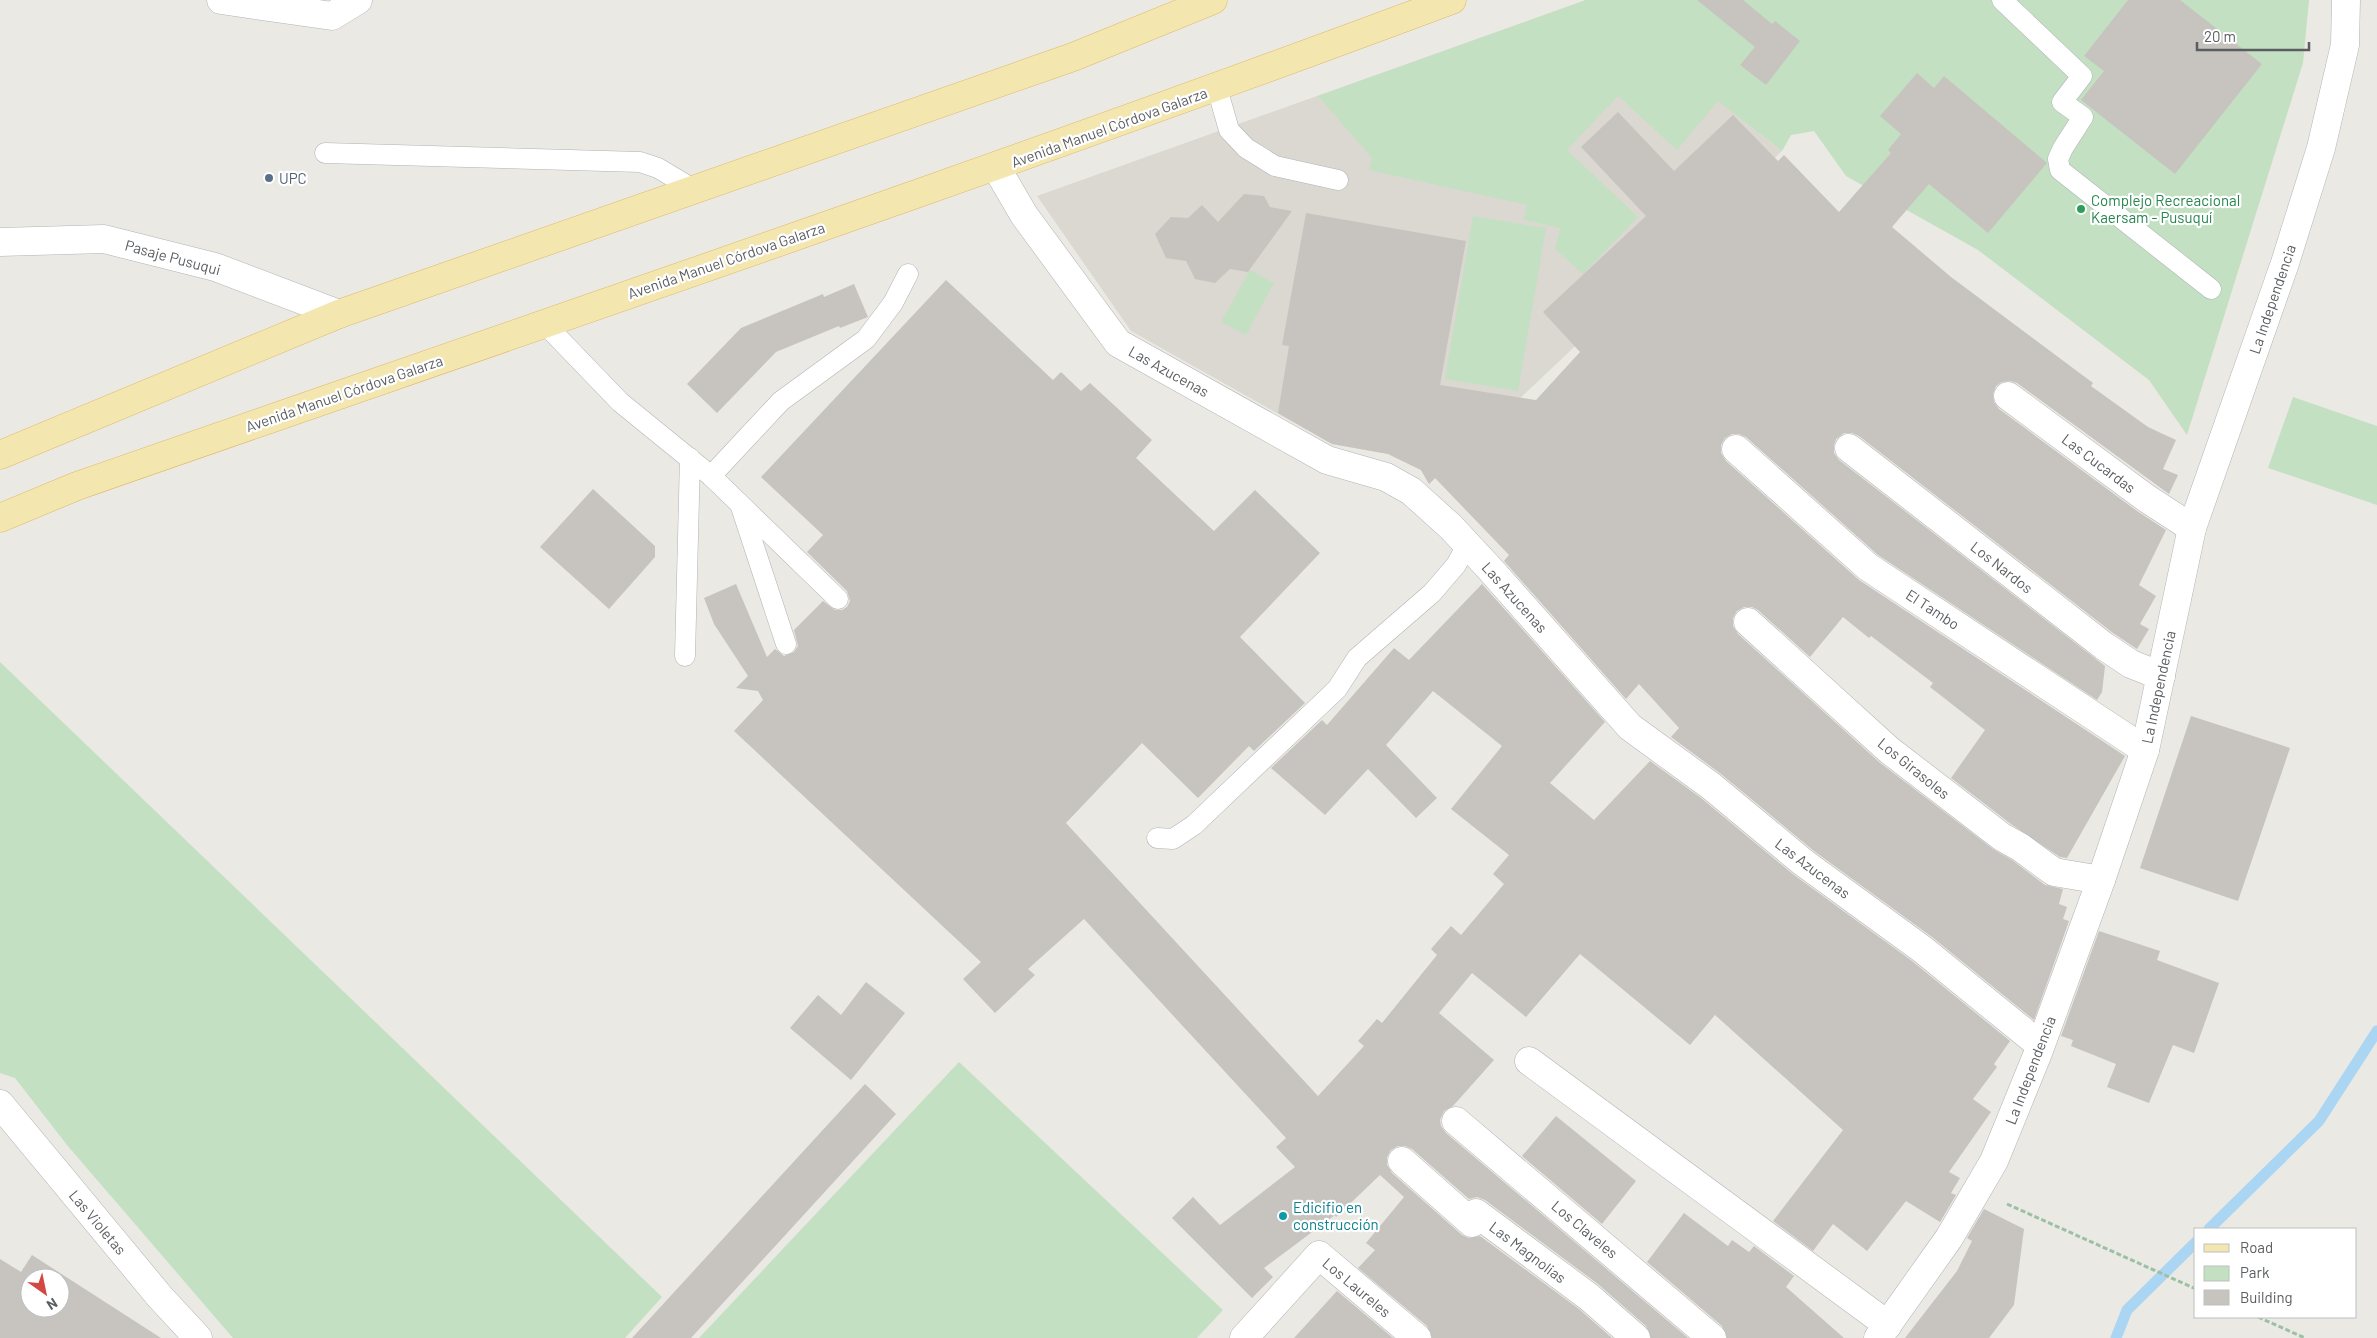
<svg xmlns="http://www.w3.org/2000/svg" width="2377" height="1338" viewBox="0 0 2377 1338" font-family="Barlow,sans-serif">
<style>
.education{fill:#dbd8d1}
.green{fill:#c3e0c2}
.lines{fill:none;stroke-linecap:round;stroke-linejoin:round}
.stream{stroke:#abd6f3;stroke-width:11}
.building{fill:#c7c4bf;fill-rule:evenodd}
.service-casing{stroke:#b0b3b6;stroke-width:21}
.minor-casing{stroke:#b0b3b6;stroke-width:29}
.primary-casing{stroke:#deb969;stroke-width:29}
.path{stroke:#9cc0a5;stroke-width:3;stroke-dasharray:5 2.5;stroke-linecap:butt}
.service{stroke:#fff;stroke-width:20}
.minor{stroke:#fff;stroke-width:28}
.primary{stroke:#f4e6af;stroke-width:28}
.service-dot{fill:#5c6f8a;stroke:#fff;stroke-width:2}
.leisure-dot{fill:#2e9e5b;stroke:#fff;stroke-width:2}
.culture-dot{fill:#0f9aa8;stroke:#fff;stroke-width:2}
.labels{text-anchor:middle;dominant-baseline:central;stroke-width:4.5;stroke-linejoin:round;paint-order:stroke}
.street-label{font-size:15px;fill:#5b5e61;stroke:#fff}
.service-label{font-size:15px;fill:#4e5e75;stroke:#fff;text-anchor:start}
.leisure-label{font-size:15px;fill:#27864d;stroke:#fff;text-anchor:start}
.culture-label{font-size:15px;fill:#0d838f;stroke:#fff;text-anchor:start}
</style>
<rect width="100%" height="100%" fill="#ebe9e3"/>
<polygon class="education" points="1586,0 1592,0 1782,151 1429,484 1421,470 1388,454 1332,444 1131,331 1037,196"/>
<g class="green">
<polygon points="1586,0 2309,0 2303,63 2187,435 2149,380 1978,250 1846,176 1814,131 1791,135 1782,151 1718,101 1677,150 1618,96 1567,150 1638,217 1583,274 1555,249 1560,228 1524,220 1527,205 1369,170 1372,158 1318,96"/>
<polygon points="1473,216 1546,228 1518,391 1445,379"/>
<polygon points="1250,270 1274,283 1246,335 1221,322"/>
<polygon points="2293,397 2377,426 2377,505 2268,468"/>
<polygon points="0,662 662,1297 625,1338 233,1338 67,1145 15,1078 0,1073"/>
<polygon points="959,1062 1223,1310 1197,1338 699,1338"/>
</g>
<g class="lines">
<g class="stream">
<polyline points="2209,1229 2319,1121 2377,1031"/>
<polyline points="2116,1338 2127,1310 2196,1242"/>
</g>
</g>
<g class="building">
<polygon points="1697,0 1743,0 1772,24 1775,21 1800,41 1766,85 1740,65 1755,47"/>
<polygon points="2128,0 2180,0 2262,64 2175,174 2081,100 2104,71 2084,56"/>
<polygon points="1917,73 1934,88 1944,76 2047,163 1988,233 1929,184 1892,227 1951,277 2093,383 2091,386 2148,427 2176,440 2163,469 2178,475 2169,494 2017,383 2010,381 2002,382 1996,386 1993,394 1994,402 1999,409 2137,511 2166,530 2139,585 2156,596 2140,624 2149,629 2137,649 2113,633 1859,436 1852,433 1844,433 1836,439 1834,446 1834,453 1839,460 2105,666 2102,692 2097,700 1878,555 1746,437 1739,434 1732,434 1725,438 1721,445 1721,453 1726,461 1859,580 2125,756 2067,858 2060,857 2011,824 1951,778 1985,730 1930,687 1933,683 1871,636 1869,638 1843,617 1810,657 1758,610 1752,607 1744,607 1737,611 1733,618 1733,626 1738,634 1879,762 1993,849 2012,860 2045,885 2063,889 2059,904 2067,907 2063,919 2069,921 2034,1020 1932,937 1814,851 1721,774 1671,737 1679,728 1639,684 1626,699 1504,561 1509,555 1435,478 1429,484 1421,470 1388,454 1332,444 1278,413 1289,346 1282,345 1306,213 1466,241 1440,385 1536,400 1580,352 1543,312 1646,216 1581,147 1618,112 1674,171 1733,115 1778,161 1784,155 1839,212 1891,153 1888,150 1901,134 1880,116"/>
<polygon points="1244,194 1264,196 1270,207 1292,211 1248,272 1230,269 1215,283 1195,279 1186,261 1166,258 1155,234 1171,217 1188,218 1202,205 1218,222"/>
<polygon points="946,280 1053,380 1061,372 1081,391 1090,383 1152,440 1136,458 1214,531 1255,490 1320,553 1240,637 1305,703 1254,751 1249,746 1198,798 1142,743 1066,823 1318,1096 1364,1046 1358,1041 1377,1019 1382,1023 1437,955 1431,949 1451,926 1461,935 1504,884 1493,874 1509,855 1451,809 1502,746 1433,691 1386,745 1437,798 1416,818 1368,769 1325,815 1271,768 1322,720 1327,725 1394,648 1409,660 1482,584 1605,722 1550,783 1594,820 1650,761 1701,798 1794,875 1912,961 2010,1041 1994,1064 1997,1067 1973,1099 1991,1112 1949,1172 1960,1178 1951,1193 1956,1195 1940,1222 1906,1201 1867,1251 1833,1224 1813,1251 1773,1221 1843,1130 1715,1015 1690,1045 1580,954 1526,1017 1472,973 1439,1013 1494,1060 1453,1106 1444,1111 1440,1120 1441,1126 1446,1133 1688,1338 1651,1338 1646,1326 1598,1284 1485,1200 1477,1197 1469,1199 1412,1149 1405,1146 1398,1146 1391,1150 1387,1157 1387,1165 1392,1173 1462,1235 1469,1238 1480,1236 1579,1309 1612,1338 1432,1338 1427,1326 1358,1268 1375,1250 1366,1243 1404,1197 1380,1175 1336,1217 1335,1215 1264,1268 1273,1277 1252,1298 1172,1218 1193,1197 1220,1225 1295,1167 1276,1147 1286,1138 1084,919 1028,969 1035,975 995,1013 963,979 981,962 734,731 763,700 758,691 736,688 748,676 714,624 704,598 736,584 767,657 775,649 784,656 794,652 798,646 794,630 823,601 835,610 842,610 847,607 850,601 847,591 807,552 823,535 761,477"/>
<polygon points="854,284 868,317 840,328 839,326 776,352 717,413 687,384 741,328 823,294 824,297"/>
<polygon points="593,489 655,546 655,557 609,609 540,547"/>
<polygon points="2191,716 2290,748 2238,901 2140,868"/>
<polygon points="2099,931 2160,951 2157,960 2219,983 2194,1053 2173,1045 2149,1103 2107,1087 2116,1064 2071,1046 2073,1040 2061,1036"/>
<polygon points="866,982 905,1013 851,1080 790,1028 818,995 841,1015"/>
<polygon points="865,1084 896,1114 691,1338 632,1338"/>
<polygon points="1556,1116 1636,1181 1602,1224 1522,1156"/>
<polygon points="1984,1209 2024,1229 2014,1305 1989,1338 1905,1338 1957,1271 1972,1241 1967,1238"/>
<polygon points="1684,1213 1728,1246 1732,1240 1749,1252 1754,1246 1794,1276 1786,1287 1844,1338 1727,1338 1722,1326 1647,1262"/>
<path d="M32,1255L161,1338H0V1259L21,1272ZM30,1278H60V1308H30Z"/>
<polygon points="1337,1291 1393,1338 1294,1338"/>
</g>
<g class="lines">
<g class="service-casing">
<g id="service">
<polyline points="2002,0 2082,76 2062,102 2083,117 2063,148 2058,159 2060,170 2211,289"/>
<polyline points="1217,88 1229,130 1246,148 1275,166 1338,180"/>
<polyline points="325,153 640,162 658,168 693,189"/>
<polyline points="544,323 620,402 711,476 838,599"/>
<polyline points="711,476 781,401 866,339 893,303 908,274"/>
<polyline points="741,507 786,644"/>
<polyline points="685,656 690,458"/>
<polyline points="1157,838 1173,839 1194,825 1337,689 1357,658 1432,593 1456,565 1467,545"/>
</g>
</g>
<g class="minor-casing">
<g id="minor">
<polyline points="221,0 332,16 358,0"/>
<polyline points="996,167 1024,215 1118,343 1327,460 1386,477 1411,491 1451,527 1490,569 1630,727 1711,786 1804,863 1922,949 2040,1045"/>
<polyline points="0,242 104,239 215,267 339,314"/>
<polyline points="2008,396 2146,498 2192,528"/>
<polyline points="1849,448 2104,646 2131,664 2161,676"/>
<polyline points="1736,449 1868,567 2145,750"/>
<polyline points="1748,622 1889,750 2002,837 2020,847 2054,872 2101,880"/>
<polyline points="1529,1061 1888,1325"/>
<polyline points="0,1104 160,1297 198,1338"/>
<polyline points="1456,1121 1712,1338"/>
<polyline points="1402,1161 1472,1223 1476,1213 1589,1297 1636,1338"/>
<polyline points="1244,1338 1319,1255 1417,1338"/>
<polyline points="1878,1338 1949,1238 1994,1161 2038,1053 2101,880 2145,750 2192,528 2285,263 2321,148 2345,45 2346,0"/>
</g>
</g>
<g class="primary-casing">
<g id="primary">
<polyline points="0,455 339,314 1073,57 1213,0"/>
<path d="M0,518L77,486C536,326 997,170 1452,0"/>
</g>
</g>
<g class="path">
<polyline points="2007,1204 2196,1289"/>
<polyline points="2258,1317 2305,1338"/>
</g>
<use href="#service" class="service"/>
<use href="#minor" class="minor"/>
<use href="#primary" class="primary"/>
</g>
<circle class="service-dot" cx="269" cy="178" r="5"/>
<circle class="leisure-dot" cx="2081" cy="209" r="5"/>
<circle class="culture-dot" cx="1283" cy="1216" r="5"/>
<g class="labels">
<g class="street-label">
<text transform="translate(1109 127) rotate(-20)">Avenida Manuel Córdova Galarza</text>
<text transform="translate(173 257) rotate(15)">Pasaje Pusuqui</text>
<text transform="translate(726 260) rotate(-19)">Avenida Manuel Córdova Galarza</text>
<text transform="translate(2272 299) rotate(-71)">La Independencia</text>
<text transform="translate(1169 371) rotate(29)">Las Azucenas</text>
<text transform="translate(344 393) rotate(-19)">Avenida Manuel Córdova Galarza</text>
<text transform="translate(2099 463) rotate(37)">Las Cucardas</text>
<text transform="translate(2002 567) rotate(38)">Los Nardos</text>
<text transform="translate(1515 597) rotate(48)">Las Azucenas</text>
<text transform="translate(1933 609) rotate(33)">El Tambo</text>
<text transform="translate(2158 687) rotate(-78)">La Independencia</text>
<text transform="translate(1914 768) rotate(39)">Los Girasoles</text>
<text transform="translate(1813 868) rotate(37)">Las Azucenas</text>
<text transform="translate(2030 1070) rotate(-69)">La Independencia</text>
<text transform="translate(98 1222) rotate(50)">Las Violetas</text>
<text transform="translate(1585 1229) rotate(40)">Los Claveles</text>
<text transform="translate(1528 1252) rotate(37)">Las Magnolias</text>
<text transform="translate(1357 1287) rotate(40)">Los Laureles</text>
</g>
<g class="service-label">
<text x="279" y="178">UPC</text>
</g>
<g class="leisure-label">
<text x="2091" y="200">Complejo Recreacional<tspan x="2091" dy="17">Kaersam - Pusuquí</tspan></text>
</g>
<g class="culture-label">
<text x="1293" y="1207">Edicifio en<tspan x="1293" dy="17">construcción</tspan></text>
</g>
</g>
<rect x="2194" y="1228" width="162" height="90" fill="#ffffff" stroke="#bdbfc0"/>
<rect x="2204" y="1244" width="25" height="8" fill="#f4e6af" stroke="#bdbfc0"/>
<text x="2240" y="1253" font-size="15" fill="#5b5e61">Road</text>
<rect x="2204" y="1266" width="25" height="15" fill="#c3e0c2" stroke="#bdbfc0"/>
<text x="2240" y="1278" font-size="15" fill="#5b5e61">Park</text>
<rect x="2204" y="1290" width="25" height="15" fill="#c7c4bf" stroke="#bdbfc0"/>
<text x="2240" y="1303" font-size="15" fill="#5b5e61">Building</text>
<g transform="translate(45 1293) rotate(147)"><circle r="24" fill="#ffffff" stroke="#bdbfc0"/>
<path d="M0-4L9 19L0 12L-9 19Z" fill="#d24842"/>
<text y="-8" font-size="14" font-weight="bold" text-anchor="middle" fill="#5b5e61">N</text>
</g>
<path d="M2197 42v8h112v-8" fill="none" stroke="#5b5e61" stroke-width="2.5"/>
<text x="2204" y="42" font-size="15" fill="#5b5e61" stroke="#ffffff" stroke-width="4" paint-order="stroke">20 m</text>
</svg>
